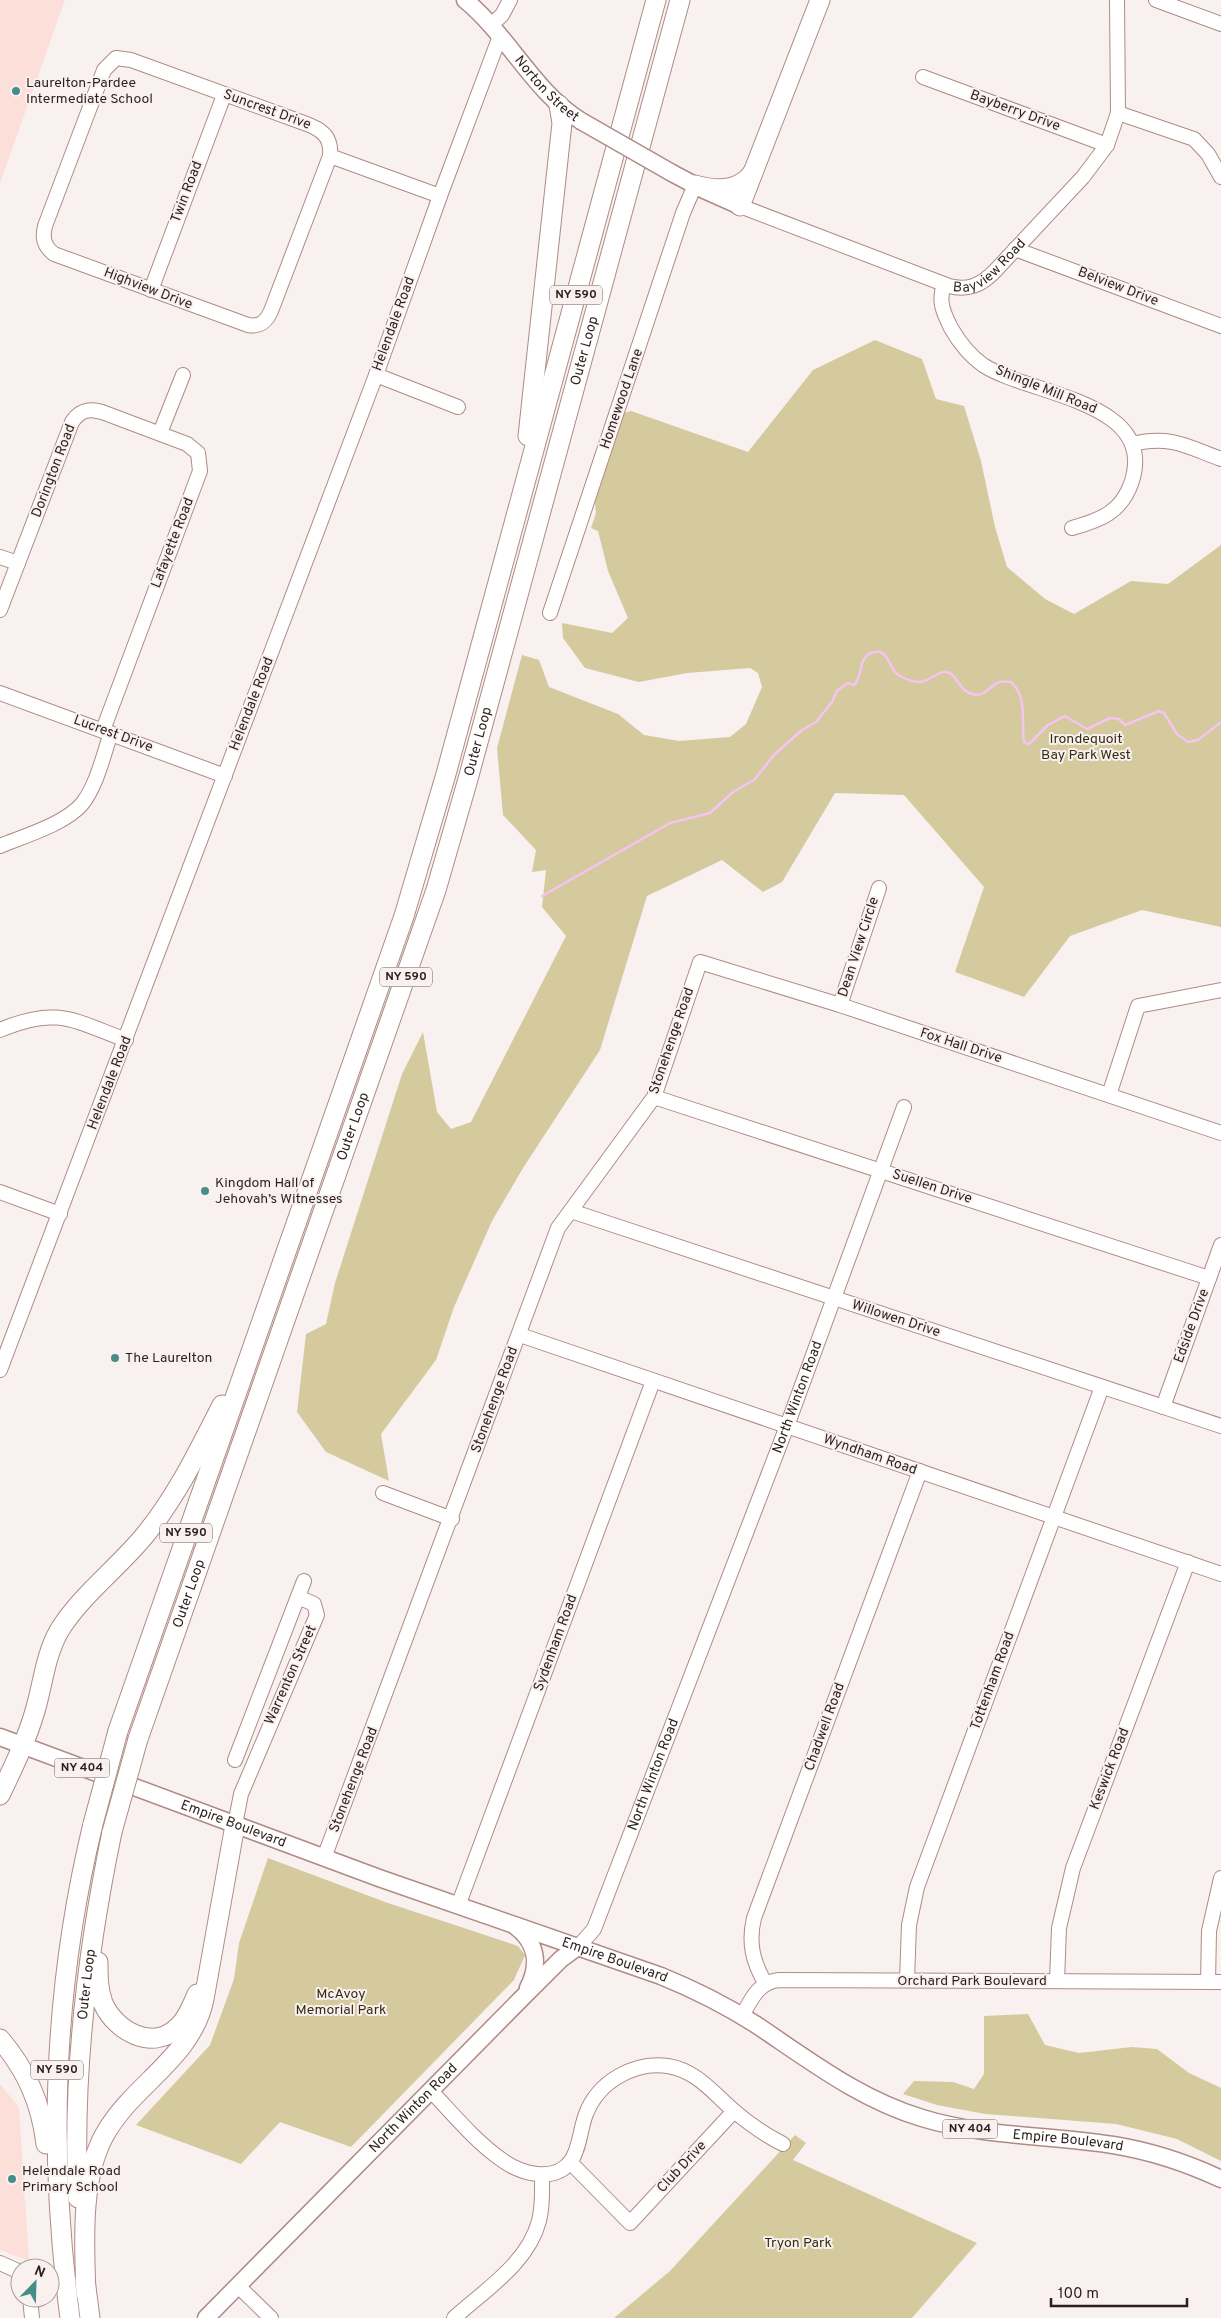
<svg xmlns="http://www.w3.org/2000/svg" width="1221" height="2318" viewBox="0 0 1221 2318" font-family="Overpass,sans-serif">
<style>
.built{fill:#fcdfd9}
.green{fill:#d5c99e}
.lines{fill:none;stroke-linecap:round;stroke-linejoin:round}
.stream{stroke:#f4c4f2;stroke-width:2.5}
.minor-casing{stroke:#af8b84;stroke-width:16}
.major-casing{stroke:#af8b84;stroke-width:19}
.highway-casing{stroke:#af8b84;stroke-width:21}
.minor{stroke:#fff;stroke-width:14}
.major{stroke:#fff;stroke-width:16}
.highway{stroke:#fff;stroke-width:19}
.major-bridge-casing{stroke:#af8b84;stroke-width:19;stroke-linecap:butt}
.highway-bridge-casing{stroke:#af8b84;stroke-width:21;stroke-linecap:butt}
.major-bridge{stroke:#fff;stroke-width:16}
.highway-bridge{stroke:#fff;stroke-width:19}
.poi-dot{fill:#468d88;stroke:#f9f1f0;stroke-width:2}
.labels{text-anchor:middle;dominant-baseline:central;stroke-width:4;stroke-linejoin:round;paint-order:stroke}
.shield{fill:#f9f1f0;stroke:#6a5e5c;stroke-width:1}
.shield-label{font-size:12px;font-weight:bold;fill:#2d1f1d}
.poi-label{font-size:14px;fill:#2d1f1d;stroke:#f9f1f0;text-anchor:start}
.street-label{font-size:14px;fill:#2d1f1d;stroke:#f9f1f0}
.park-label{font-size:14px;fill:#342d11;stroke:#f9f1f0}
</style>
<rect width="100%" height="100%" fill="#f9f1f0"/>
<g class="built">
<polygon points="0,0 65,0 0,183"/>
<polygon points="0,2084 19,2107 29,2261 0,2250"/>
</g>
<g class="green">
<polygon points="875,340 922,359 936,399 964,406 981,461 995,527 1007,567 1045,599 1074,614 1131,581 1168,584 1221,545 1221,927 1142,910 1070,936 1024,997 955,972 984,887 904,795 835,793 782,882 763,892 722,860 647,896 600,1050 523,1168 492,1221 454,1307 436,1360 381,1434 389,1481 326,1452 297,1412 306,1334 326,1324 335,1283 402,1074 423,1032 437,1112 451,1129 471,1122 566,936 542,907 546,870 532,872 536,850 503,815 497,748 522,655 539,660 549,687 618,714 644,735 679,741 730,737 746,724 762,687 758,673 750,668 687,673 639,682 585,668 563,638 562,623 612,633 628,618 608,571 598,531 591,528 596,513 595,502 624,413 631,411 748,452 813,370"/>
<polygon points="268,1858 385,1902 518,1946 525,1955 514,1980 351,2147 280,2122 241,2164 136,2125 210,2045 234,1979 239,1943"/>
<polygon points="1028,2014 1045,2045 1079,2053 1132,2047 1157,2049 1189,2073 1221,2088 1221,2161 1177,2139 1116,2124 985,2114 937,2105 903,2094 914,2081 953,2082 974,2089 984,2074 984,2016"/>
<polygon points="795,2135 806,2143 793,2160 977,2243 912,2318 614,2318 670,2271"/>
</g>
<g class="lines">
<path class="stream" d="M542,896L670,823L710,813L733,792L755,779L775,754L802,730L816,722L832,702L837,691L848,683L854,685C863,677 858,658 871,653C887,646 888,664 895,672C897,675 907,680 912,681C929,686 935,670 947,672C956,673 959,691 972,694C985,698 989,686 999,682C1002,681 1007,682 1011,682C1028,697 1021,721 1024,742L1029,744L1048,725L1065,716L1087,729L1110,718L1119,719L1125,725L1159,711L1164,713L1177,734L1188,742L1198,740L1221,722"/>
<g class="minor-casing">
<g id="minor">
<polyline points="1156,0 1221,24"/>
<polyline points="491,25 502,15 510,0"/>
<path d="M116,58L131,60L304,123C321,129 332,136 330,156L271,311C266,322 260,327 248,325L54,254C44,246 42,238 45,226L104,70Z"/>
<polyline points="923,77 1107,145"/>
<polyline points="1118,113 1194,139 1208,154 1221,177"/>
<polyline points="330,156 440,196"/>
<path id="s1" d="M740,206L949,286C968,291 981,285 994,272L1083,177L1107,145L1118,113L1117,0"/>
<polyline points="1015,249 1221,326"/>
<path d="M944,284C938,301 943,312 951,328C959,342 969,355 983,365C1028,395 1157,400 1132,481C1122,512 1101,520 1072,528"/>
<polyline points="151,290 224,95"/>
<polyline points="376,375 458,407"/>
<polyline points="160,433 183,375"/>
<path d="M1132,444C1170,435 1186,446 1221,459"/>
<polyline points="0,557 18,563"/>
<path d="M0,610L72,422C80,410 89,408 102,412L187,444L198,453L200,471L103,730"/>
<polyline points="550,613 683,213 695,185"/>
<polyline points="0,693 225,776"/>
<path d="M0,846C24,836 65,824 82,804C97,785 103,756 111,733"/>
<polyline points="840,1005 879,888"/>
<path d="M0,1030C56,1006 73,1020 126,1040"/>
<polyline points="1109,1095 1138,1006 1221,990"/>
<polyline points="654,1097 1209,1278"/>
<polyline points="0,1192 60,1214"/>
<polyline points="571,1211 1221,1426"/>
<polyline points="520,1335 1221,1574"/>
<polyline points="0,1370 376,375 440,196 500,36"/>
<polyline points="1163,1407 1221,1245"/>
<polyline points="383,1493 452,1519"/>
<polyline points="235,1760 304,1581"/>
<polyline points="235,1825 241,1794 317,1615 314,1604 298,1597"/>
<polyline points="324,1858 558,1228 654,1097 700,962 840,1005 1221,1133"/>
<polyline points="458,1906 653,1381"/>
<path id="s2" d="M579,1946L594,1929L787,1426L904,1107"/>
<polyline points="907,1980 909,1925 917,1887 1102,1387"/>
<polyline points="1057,1981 1059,1928 1073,1868 1188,1562"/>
<polyline points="1208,1982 1209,1931 1221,1878"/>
<path d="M765,1983C753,1962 748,1943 754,1918L920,1471"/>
<path d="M742,2016C751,2000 758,1982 779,1980L1221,1982"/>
<path d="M431,2091C453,2114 475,2141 502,2160C520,2173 554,2184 571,2161C580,2148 580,2129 586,2114C598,2082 634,2061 668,2066C697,2071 712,2092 733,2110C748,2123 765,2135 783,2144"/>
<polyline points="570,2162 630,2223 734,2111"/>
<polyline points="0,2263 20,2272"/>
<polyline points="238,2286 271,2318"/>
<polyline points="30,2298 32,2318"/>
<path d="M454,2318C485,2290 528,2263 539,2221C543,2206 542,2190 542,2175"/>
</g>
</g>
<g class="major-casing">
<g id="major">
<path id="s3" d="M465,0C509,36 532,90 581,121"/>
<polyline points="672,173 704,190 740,206"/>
<path id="s4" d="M0,1737L379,1878L661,1976C693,1989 725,2005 755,2024C809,2060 859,2099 922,2118C984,2137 1050,2135 1113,2145C1150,2151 1187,2163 1221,2179"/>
<path d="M515,1926C537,1942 540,1965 528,1988"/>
<path id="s5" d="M206,2318L523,1997L561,1959L579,1946"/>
</g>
</g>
<g class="highway-casing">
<g id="highway">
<path d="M695,185C716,191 740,192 753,172"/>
<polyline points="740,206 820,0"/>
<polyline points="528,436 562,123 559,105"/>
<polyline points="118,1731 404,916 446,774 656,0"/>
<path id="s6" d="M138,1739L436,890L468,779L680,0"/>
<path d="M0,1795C13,1768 27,1739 35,1711C43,1684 45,1656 59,1631C81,1595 118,1568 145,1535C177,1496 199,1450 222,1405"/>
<path d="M98,1962C98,1976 98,1990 103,2003C115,2031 153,2052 178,2027C187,2019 192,2006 197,1994"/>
<path d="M0,2039C27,2071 41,2103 46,2144"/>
<path id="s7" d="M78,2198C72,2074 87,1952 112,1832"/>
<polyline points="85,2280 90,2318"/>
<path d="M86,2293C84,2243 80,2172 108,2129C137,2082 192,2057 204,1999L235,1825"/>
<path d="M70,2318C48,2150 53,1989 93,1824"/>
</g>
</g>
<use href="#minor" class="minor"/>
<use href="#major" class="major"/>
<use href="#highway" class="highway"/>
<g class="major-bridge-casing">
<polyline id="major-bridge" points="581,121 672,173"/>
</g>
<g class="highway-bridge-casing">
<g id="highway-bridge">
<polyline points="93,1824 118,1731"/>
<polyline points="112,1832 138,1739"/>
</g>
</g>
<use href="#major-bridge" class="major-bridge"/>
<use href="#highway-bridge" class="highway-bridge"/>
</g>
<g class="poi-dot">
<circle cx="16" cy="91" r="5"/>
<circle cx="205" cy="1191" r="5"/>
<circle cx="115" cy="1358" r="5"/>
<circle cx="12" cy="2179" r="5"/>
</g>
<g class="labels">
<g class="shield">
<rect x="550" y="285.5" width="52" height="19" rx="4"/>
<rect x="380" y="967.5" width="52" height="19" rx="4"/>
<rect x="160" y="1523.5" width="52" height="19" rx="4"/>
<rect x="54.5" y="1758.5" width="55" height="19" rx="4"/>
<rect x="31" y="2060.5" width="52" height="19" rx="4"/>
<rect x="942.5" y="2119.5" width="55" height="19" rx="4"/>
</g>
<g class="shield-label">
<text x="576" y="295">NY 590</text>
<text x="406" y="977">NY 590</text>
<text x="186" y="1533">NY 590</text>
<text x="82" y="1768">NY 404</text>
<text x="57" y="2070">NY 590</text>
<text x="970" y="2129">NY 404</text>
</g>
<g class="poi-label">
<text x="26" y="83">Laurelton-Pardee<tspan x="26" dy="16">Intermediate School</tspan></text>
<text x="215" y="1183">Kingdom Hall of<tspan x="215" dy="16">Jehovah’s Witnesses</tspan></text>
<text x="125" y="1358">The Laurelton</text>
<text x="22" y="2171">Helendale Road<tspan x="22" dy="16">Primary School</tspan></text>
</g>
<g class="street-label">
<text stroke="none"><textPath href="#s3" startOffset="121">Norton Street</textPath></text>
<text transform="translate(267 110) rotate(20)">Suncrest Drive</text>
<text transform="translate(1015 111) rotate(20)">Bayberry Drive</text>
<text transform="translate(187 192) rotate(-69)">Twin Road</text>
<text stroke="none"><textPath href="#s1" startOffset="272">Bayview Road</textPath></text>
<text transform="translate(1118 287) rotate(21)">Belview Drive</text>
<text transform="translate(148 289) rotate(21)">Highview Drive</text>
<text transform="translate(394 324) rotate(-70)">Helendale Road</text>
<text stroke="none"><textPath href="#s6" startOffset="1459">Outer Loop</textPath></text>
<text transform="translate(1046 390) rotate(22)">Shingle Mill Road</text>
<text transform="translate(622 399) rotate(-71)">Homewood Lane</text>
<text transform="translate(54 471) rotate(-69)">Dorington Road</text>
<text transform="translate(173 543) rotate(-69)">Lafayette Road</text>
<text transform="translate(252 704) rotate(-69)">Helendale Road</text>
<text transform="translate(113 734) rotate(20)">Lucrest Drive</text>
<text stroke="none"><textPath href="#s6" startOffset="1054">Outer Loop</textPath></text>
<text transform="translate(859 947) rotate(-72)">Dean View Circle</text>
<text transform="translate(672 1041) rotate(-71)">Stonehenge Road</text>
<text transform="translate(961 1046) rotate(18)">Fox Hall Drive</text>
<text transform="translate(110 1083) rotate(-69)">Helendale Road</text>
<text stroke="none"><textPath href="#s6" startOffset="649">Outer Loop</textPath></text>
<text transform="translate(932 1187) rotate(18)">Suellen Drive</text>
<text transform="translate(896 1319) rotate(18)">Willowen Drive</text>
<text transform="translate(1192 1326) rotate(-70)">Edside Drive</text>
<text stroke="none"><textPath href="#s2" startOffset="592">North Winton Road</textPath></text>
<text transform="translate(495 1400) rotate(-70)">Stonehenge Road</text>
<text transform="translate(870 1455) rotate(19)">Wyndham Road</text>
<text stroke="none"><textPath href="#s6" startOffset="154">Outer Loop</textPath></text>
<text transform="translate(556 1643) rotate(-70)">Sydenham Road</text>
<text transform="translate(291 1675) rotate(-66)">Warrenton Street</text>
<text transform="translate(993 1681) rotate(-70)">Tottenham Road</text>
<text transform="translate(825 1727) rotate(-70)">Chadwell Road</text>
<text transform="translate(1110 1769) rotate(-69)">Keswick Road</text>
<text stroke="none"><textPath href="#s2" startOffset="188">North Winton Road</textPath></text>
<text transform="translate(354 1780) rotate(-69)">Stonehenge Road</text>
<text stroke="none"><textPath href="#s4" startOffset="249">Empire Boulevard</textPath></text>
<text stroke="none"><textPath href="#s4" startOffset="654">Empire Boulevard</textPath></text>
<text x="972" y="1981">Orchard Park Boulevard</text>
<text stroke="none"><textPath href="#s7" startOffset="214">Outer Loop</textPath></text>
<text stroke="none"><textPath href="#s5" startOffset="295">North Winton Road</textPath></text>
<text stroke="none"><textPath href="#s4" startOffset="1149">Empire Boulevard</textPath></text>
<text transform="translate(682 2167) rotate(-47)">Club Drive</text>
</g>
<g class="park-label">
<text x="1086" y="739">Irondequoit<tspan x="1086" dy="16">Bay Park West</tspan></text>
<text x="341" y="1994">McAvoy<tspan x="341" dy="16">Memorial Park</tspan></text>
<text x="798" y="2243">Tryon Park</text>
</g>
</g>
<g transform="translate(35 2283) rotate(23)"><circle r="24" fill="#f9f1f0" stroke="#a79d9c"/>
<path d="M0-4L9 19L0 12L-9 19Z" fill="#468d88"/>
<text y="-8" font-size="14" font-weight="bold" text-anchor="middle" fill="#2d1f1d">N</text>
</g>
<path d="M1051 2298v8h136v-8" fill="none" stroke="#2d1f1d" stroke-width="2.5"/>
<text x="1058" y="2298" font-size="15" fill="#2d1f1d" stroke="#f9f1f0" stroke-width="4" paint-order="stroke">100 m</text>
</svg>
